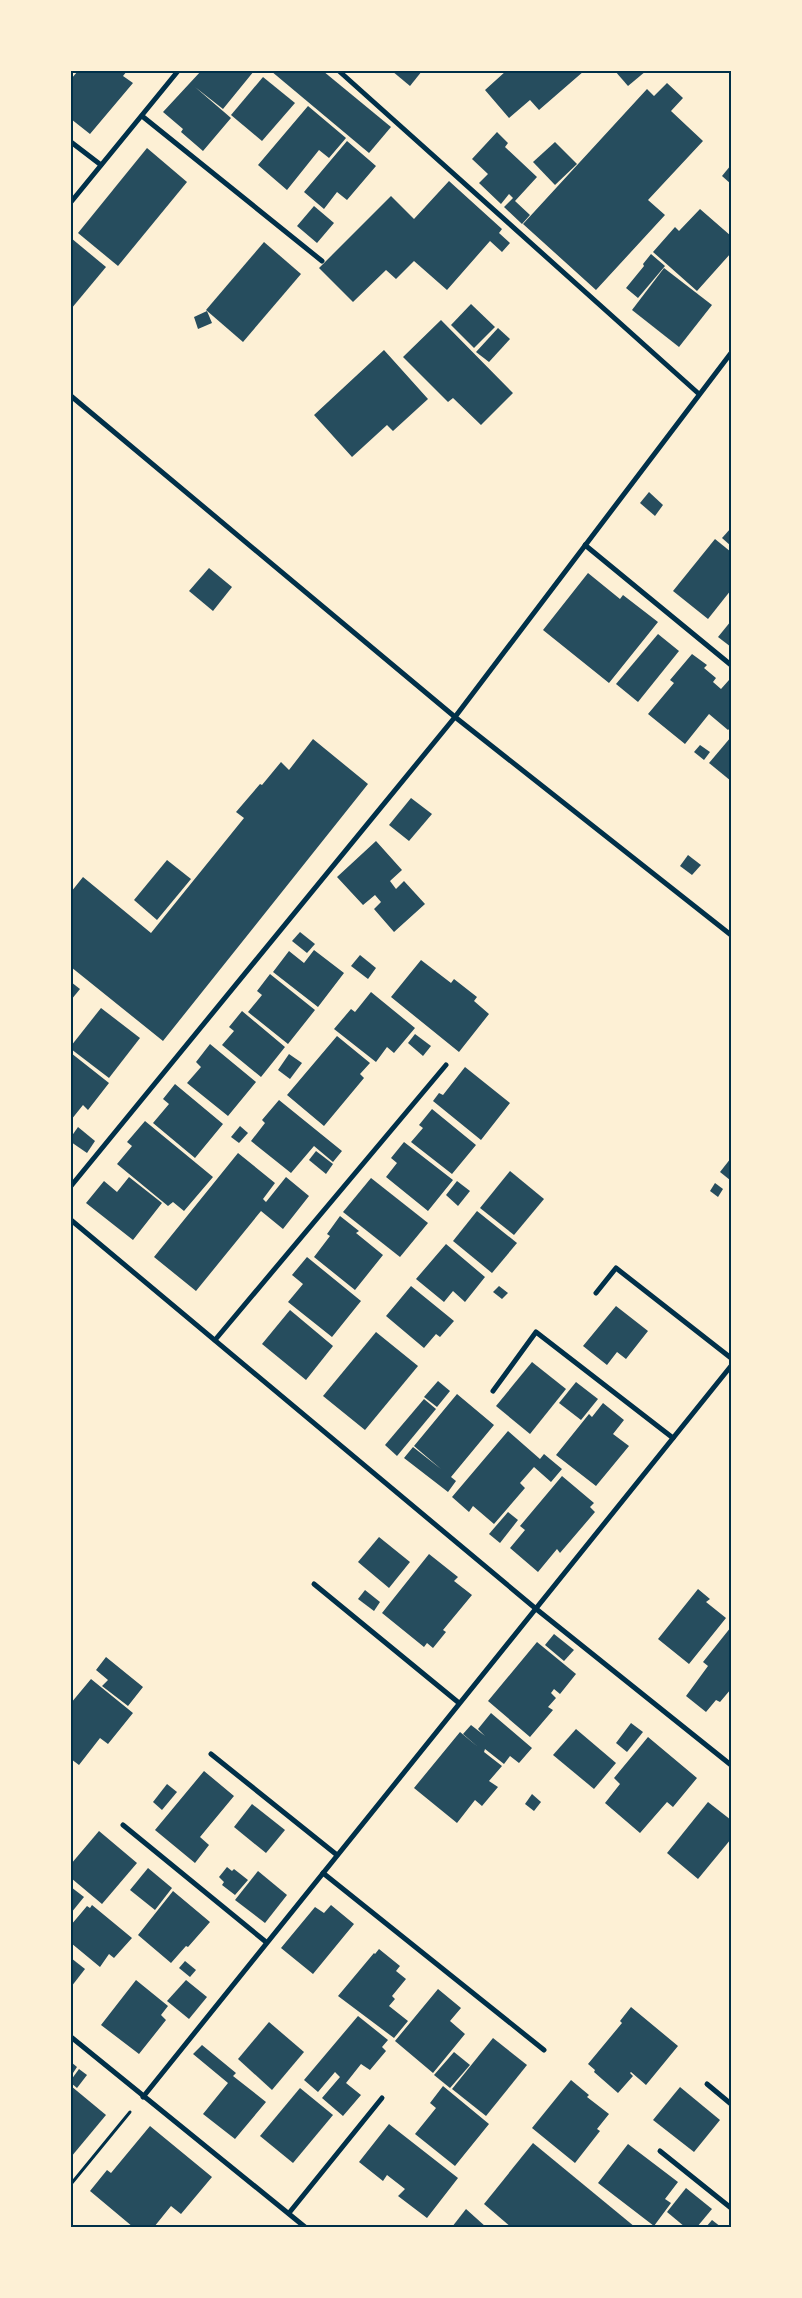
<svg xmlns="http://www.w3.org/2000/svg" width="802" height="2298" viewBox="0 0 802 2298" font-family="Mulish,sans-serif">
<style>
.building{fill:#264d5e}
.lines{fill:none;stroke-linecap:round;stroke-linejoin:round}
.path{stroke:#003049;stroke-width:3}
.minor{stroke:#003049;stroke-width:5}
.neatline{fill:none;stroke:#003049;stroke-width:2}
</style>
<rect width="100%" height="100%" fill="#fdf0d5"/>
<g class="building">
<polygon points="78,71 127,71 123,76 133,83 90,134 71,119 71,79"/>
<polygon points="201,71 254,71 223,109 195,87 231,118 203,151 181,132 183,129 163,112"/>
<polygon points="271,71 323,71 391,127 369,153"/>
<polygon points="392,71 422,71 410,86"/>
<polygon points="506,71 584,71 539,110 530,100 509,118 485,90"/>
<polygon points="615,71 646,71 628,86"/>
<polygon points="263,77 295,103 262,141 231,115"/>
<polygon points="667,83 683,98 671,111 703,141 648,200 665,215 596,290 523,224 647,89 654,96"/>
<polygon points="308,106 346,138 329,158 319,150 287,190 258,165"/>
<polygon points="497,132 508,143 505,147 537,177 515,201 530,215 522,224 504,207 513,198 509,194 501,204 479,183 488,174 472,159"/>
<polygon points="347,141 376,166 347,200 337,192 324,209 304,192"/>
<polygon points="555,142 577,164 555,185 533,162"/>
<polygon points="147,148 187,182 118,266 78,233"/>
<polygon points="731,165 731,184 722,176"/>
<polygon points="449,181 502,229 499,233 510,243 502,252 490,241 447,290 414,261 396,279 386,270 353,302 319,268 391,196 414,219"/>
<polygon points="314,206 334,223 317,243 297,226"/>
<polygon points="700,209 731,236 731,253 697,291 653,252 675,227 679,231"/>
<polygon points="71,238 106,267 71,309"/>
<polygon points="264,242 301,274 243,342 206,310"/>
<polygon points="651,254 665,266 638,298 626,288 644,266 643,264"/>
<polygon points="664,268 712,305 679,347 632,310"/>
<polygon points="471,304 495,327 474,348 451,325"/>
<polygon points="207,311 212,323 198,329 194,317"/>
<polygon points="441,320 513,393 481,425 453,398 448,402 403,357"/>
<polygon points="498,328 510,339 489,362 476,352"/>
<polygon points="384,350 428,399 393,431 387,425 352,457 314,415"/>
<polygon points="649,492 663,505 655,516 640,503"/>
<polygon points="731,528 731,546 722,538"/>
<polygon points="715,539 731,552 731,590 708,619 673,591"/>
<polygon points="209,568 232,587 213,611 189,591"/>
<polygon points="588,573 620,599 623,595 658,622 609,683 543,630"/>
<polygon points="731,621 731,647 718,637"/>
<polygon points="658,634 679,651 638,702 616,684"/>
<polygon points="692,654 707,665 704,668 716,678 713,682 721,689 729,680 731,681 731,727 728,730 709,714 685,744 648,714 674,683 670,680"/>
<polygon points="731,737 731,781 709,763"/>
<polygon points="313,739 368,784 163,1041 71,967 71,892 83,877 151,933 244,818 236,812 260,784 262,785 281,762 289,770"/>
<polygon points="700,745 710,752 704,760 694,752"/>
<polygon points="411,798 432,814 409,841 389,825"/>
<polygon points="376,841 402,870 390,881 396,889 404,881 425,904 394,932 374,909 381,902 375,895 363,905 337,877"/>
<polygon points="688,855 701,865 692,875 680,866"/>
<polygon points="167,860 191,879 157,920 134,900"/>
<polygon points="300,932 315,944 307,953 292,941"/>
<polygon points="314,950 344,973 318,1007 273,972 289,951 304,963"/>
<polygon points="360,955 376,968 368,979 351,966"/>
<polygon points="421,960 451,983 454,979 477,997 474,1001 489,1014 459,1052 391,997"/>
<polygon points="270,974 315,1010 288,1044 248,1012 262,995 257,991"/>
<polygon points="71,982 80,989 71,1000"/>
<polygon points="371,992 415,1028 394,1053 387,1047 376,1062 334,1029 351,1009 355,1012"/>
<polygon points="101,1008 140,1038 109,1078 71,1049 71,1046"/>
<polygon points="242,1011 285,1047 261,1077 222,1045 234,1031 229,1027"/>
<polygon points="415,1034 431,1046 423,1056 408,1043"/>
<polygon points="337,1036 370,1063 360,1074 364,1078 324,1126 287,1095"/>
<polygon points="210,1044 256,1082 228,1116 187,1083 201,1067 196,1062"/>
<polygon points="71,1053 109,1083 88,1110 83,1105 71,1120"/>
<polygon points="289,1054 302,1063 290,1079 278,1070"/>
<polygon points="465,1067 510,1103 481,1140 433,1101 439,1093 443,1095"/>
<polygon points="175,1084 223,1124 195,1158 153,1123 169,1104 163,1099"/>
<polygon points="279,1100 342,1151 333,1162 314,1146 291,1173 251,1141 265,1123 262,1120"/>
<polygon points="432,1109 476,1145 452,1174 411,1142 423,1128 419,1125"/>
<polygon points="145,1121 213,1177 184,1211 173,1202 168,1206 117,1164 132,1146 127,1142"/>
<polygon points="240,1126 248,1133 239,1143 231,1137"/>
<polygon points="78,1127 95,1141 87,1153 71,1142 71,1137"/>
<polygon points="404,1142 453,1180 428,1211 386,1177 397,1163 391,1158"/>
<polygon points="316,1151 333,1164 326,1174 309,1160"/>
<polygon points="238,1153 275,1183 263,1199 266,1202 286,1177 309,1196 283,1229 261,1211 196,1291 154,1257"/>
<polygon points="731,1158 731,1179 730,1180 720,1172"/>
<polygon points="510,1171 544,1199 514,1235 480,1208"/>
<polygon points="129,1177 162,1203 133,1240 86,1203 104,1181 117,1192"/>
<polygon points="371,1178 428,1223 400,1257 343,1212"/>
<polygon points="457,1181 470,1191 458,1206 446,1195"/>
<polygon points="715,1183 723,1189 718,1197 710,1191"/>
<polygon points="477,1211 517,1243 492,1273 453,1241"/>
<polygon points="340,1216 359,1231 356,1233 383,1255 355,1290 314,1257 330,1236 327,1234"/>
<polygon points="446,1244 485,1277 465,1302 453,1291 444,1302 416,1279"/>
<polygon points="307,1257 361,1301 332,1337 288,1302 303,1284 292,1275"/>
<polygon points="411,1286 454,1321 440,1337 436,1334 424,1348 386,1316"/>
<polygon points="499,1286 508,1293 502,1299 493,1292"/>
<polygon points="616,1306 648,1331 626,1359 617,1352 607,1365 583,1346"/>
<polygon points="290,1310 333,1346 306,1380 262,1344"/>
<polygon points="376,1332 418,1366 365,1430 323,1396"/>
<polygon points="532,1362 566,1389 530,1434 496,1406"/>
<polygon points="438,1381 450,1391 437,1407 424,1397"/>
<polygon points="576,1382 598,1399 581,1420 559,1403"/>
<polygon points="457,1394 494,1425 451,1477 456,1481 448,1492 404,1458 413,1447 441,1469 414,1446"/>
<polygon points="424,1399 436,1409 397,1456 385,1445"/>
<polygon points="603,1403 624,1420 613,1434 629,1446 596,1486 556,1455 589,1414 592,1417"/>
<polygon points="508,1431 540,1459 544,1454 562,1469 551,1482 534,1467 520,1483 525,1488 494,1524 473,1506 469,1512 452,1497"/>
<polygon points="562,1476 594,1503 590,1507 595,1512 560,1553 557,1549 538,1572 510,1548 525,1530 520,1526"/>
<polygon points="508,1512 518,1520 500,1543 489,1534"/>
<polygon points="379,1537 410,1562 389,1588 358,1562"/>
<polygon points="429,1554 458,1577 454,1581 472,1595 443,1630 446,1632 433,1648 427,1643 424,1647 382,1613"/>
<polygon points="698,1589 710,1599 706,1602 726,1618 689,1664 658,1639"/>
<polygon points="365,1590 380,1602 374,1611 358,1599"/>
<polygon points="731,1627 731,1689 720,1702 716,1700 706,1712 686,1696 708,1666 703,1662"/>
<polygon points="554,1634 574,1650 564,1661 545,1645"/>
<polygon points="537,1642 576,1674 560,1694 554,1689 551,1693 556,1698 548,1707 553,1710 530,1737 488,1701"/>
<polygon points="106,1657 143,1687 128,1706 102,1686 108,1680 96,1670"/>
<polygon points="91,1679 133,1713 108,1744 100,1738 79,1765 71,1759 71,1703"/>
<polygon points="491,1713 532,1748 519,1763 510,1756 504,1764 485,1749 484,1752 502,1766 489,1781 498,1787 482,1806 475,1800 457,1823 414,1788 460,1732 478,1747 463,1734 471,1725 485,1736 478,1729"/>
<polygon points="631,1723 643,1732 627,1752 616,1743"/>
<polygon points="576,1729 616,1763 594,1789 553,1755"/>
<polygon points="648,1737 697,1778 673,1807 667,1802 640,1833 605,1803 620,1784 614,1778"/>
<polygon points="204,1771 234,1796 200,1837 209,1845 195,1863 155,1830"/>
<polygon points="167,1784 177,1792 162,1810 153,1802"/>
<polygon points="532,1794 541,1802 534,1811 525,1804"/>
<polygon points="708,1802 731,1820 731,1839 698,1879 667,1853"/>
<polygon points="252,1804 285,1830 266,1853 234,1827"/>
<polygon points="99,1831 137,1863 102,1904 71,1878 71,1864"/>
<polygon points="227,1867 232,1871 234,1869 248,1880 235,1895 222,1885 224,1882 219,1877"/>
<polygon points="148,1868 172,1888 155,1910 130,1890"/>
<polygon points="258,1871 287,1895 265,1923 235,1900"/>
<polygon points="71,1887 84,1897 71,1913"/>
<polygon points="173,1891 210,1922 188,1947 186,1946 171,1963 138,1935"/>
<polygon points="92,1905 132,1938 114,1958 109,1954 100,1967 71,1943 71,1925 87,1906 90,1908"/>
<polygon points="331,1905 354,1924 313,1974 281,1948 315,1907 324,1913"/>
<polygon points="379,1949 400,1966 396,1971 406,1979 392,1996 395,1999 389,2006 408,2021 394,2038 338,1996 374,1953 375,1954"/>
<polygon points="71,1958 85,1969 71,1987"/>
<polygon points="185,1961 196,1970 190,1977 179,1968"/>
<polygon points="136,1980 168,2006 161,2015 166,2020 139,2054 101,2025"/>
<polygon points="186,1980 207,1997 189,2019 167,2001"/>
<polygon points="438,1989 461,2008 450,2021 465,2034 433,2073 395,2041"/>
<polygon points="631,2007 678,2046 646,2085 631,2072 630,2073 633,2076 618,2093 594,2072 595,2070 588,2064 622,2023 620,2021"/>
<polygon points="358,2016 388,2040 382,2047 386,2051 370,2070 361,2064 346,2083 361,2095 343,2116 322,2098 340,2077 335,2072 318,2092 304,2080"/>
<polygon points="269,2022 304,2052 272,2090 238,2059"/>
<polygon points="493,2038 527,2065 486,2116 452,2089"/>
<polygon points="202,2045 236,2073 233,2076 266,2102 235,2139 203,2114 228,2083 193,2054"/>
<polygon points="454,2052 470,2065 450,2088 434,2075"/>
<polygon points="71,2062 77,2067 71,2076"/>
<polygon points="79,2069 87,2075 77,2088 71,2083 71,2080"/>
<polygon points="571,2080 589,2095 587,2097 609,2114 597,2129 600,2131 575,2163 532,2128"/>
<polygon points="71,2086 106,2115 71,2157"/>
<polygon points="443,2086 489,2124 455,2166 415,2134 436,2108 430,2103"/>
<polygon points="680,2087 720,2120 694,2152 653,2120"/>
<polygon points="300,2088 333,2115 293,2163 260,2136"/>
<polygon points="389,2124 458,2178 427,2218 398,2196 405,2189 387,2175 383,2181 359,2162"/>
<polygon points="150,2126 212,2177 181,2214 171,2206 154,2227 133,2227 90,2191 107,2170 111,2173"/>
<polygon points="533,2143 635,2227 511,2227 484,2204"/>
<polygon points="628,2144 678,2182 665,2199 671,2203 654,2226 598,2183"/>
<polygon points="686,2188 712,2209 697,2227 685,2227 667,2212"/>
<polygon points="466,2209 486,2227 452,2227"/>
<polygon points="712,2220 721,2227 706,2227"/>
</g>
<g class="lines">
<polyline class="path" points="71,2184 130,2112"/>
<g class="minor">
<polyline points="339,71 699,394"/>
<polyline points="142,116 322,261"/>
<polyline points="71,142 101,165"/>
<polyline points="71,202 178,71"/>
<polyline points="71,396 455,717 731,935"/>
<polyline points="585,545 731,665"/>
<polyline points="71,1186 455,717 731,353"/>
<polyline points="71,1220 535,1608 731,1765"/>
<polyline points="596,1293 616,1268 731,1358"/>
<polyline points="215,1340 446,1065"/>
<polyline points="493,1391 536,1332 673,1438"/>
<polyline points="314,1584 459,1703"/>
<polyline points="211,1754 337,1855"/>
<polyline points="123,1825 266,1942"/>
<polyline points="323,1873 544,2050"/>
<polyline points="71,2037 305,2227"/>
<polyline points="707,2084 731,2104"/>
<polyline points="143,2097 731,1366"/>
<polyline points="660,2151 731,2208"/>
<polyline points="289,2213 382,2098"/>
</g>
</g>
<rect width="802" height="2298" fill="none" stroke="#fdf0d5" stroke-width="145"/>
<rect x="72" y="72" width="658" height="2154" class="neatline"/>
</svg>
